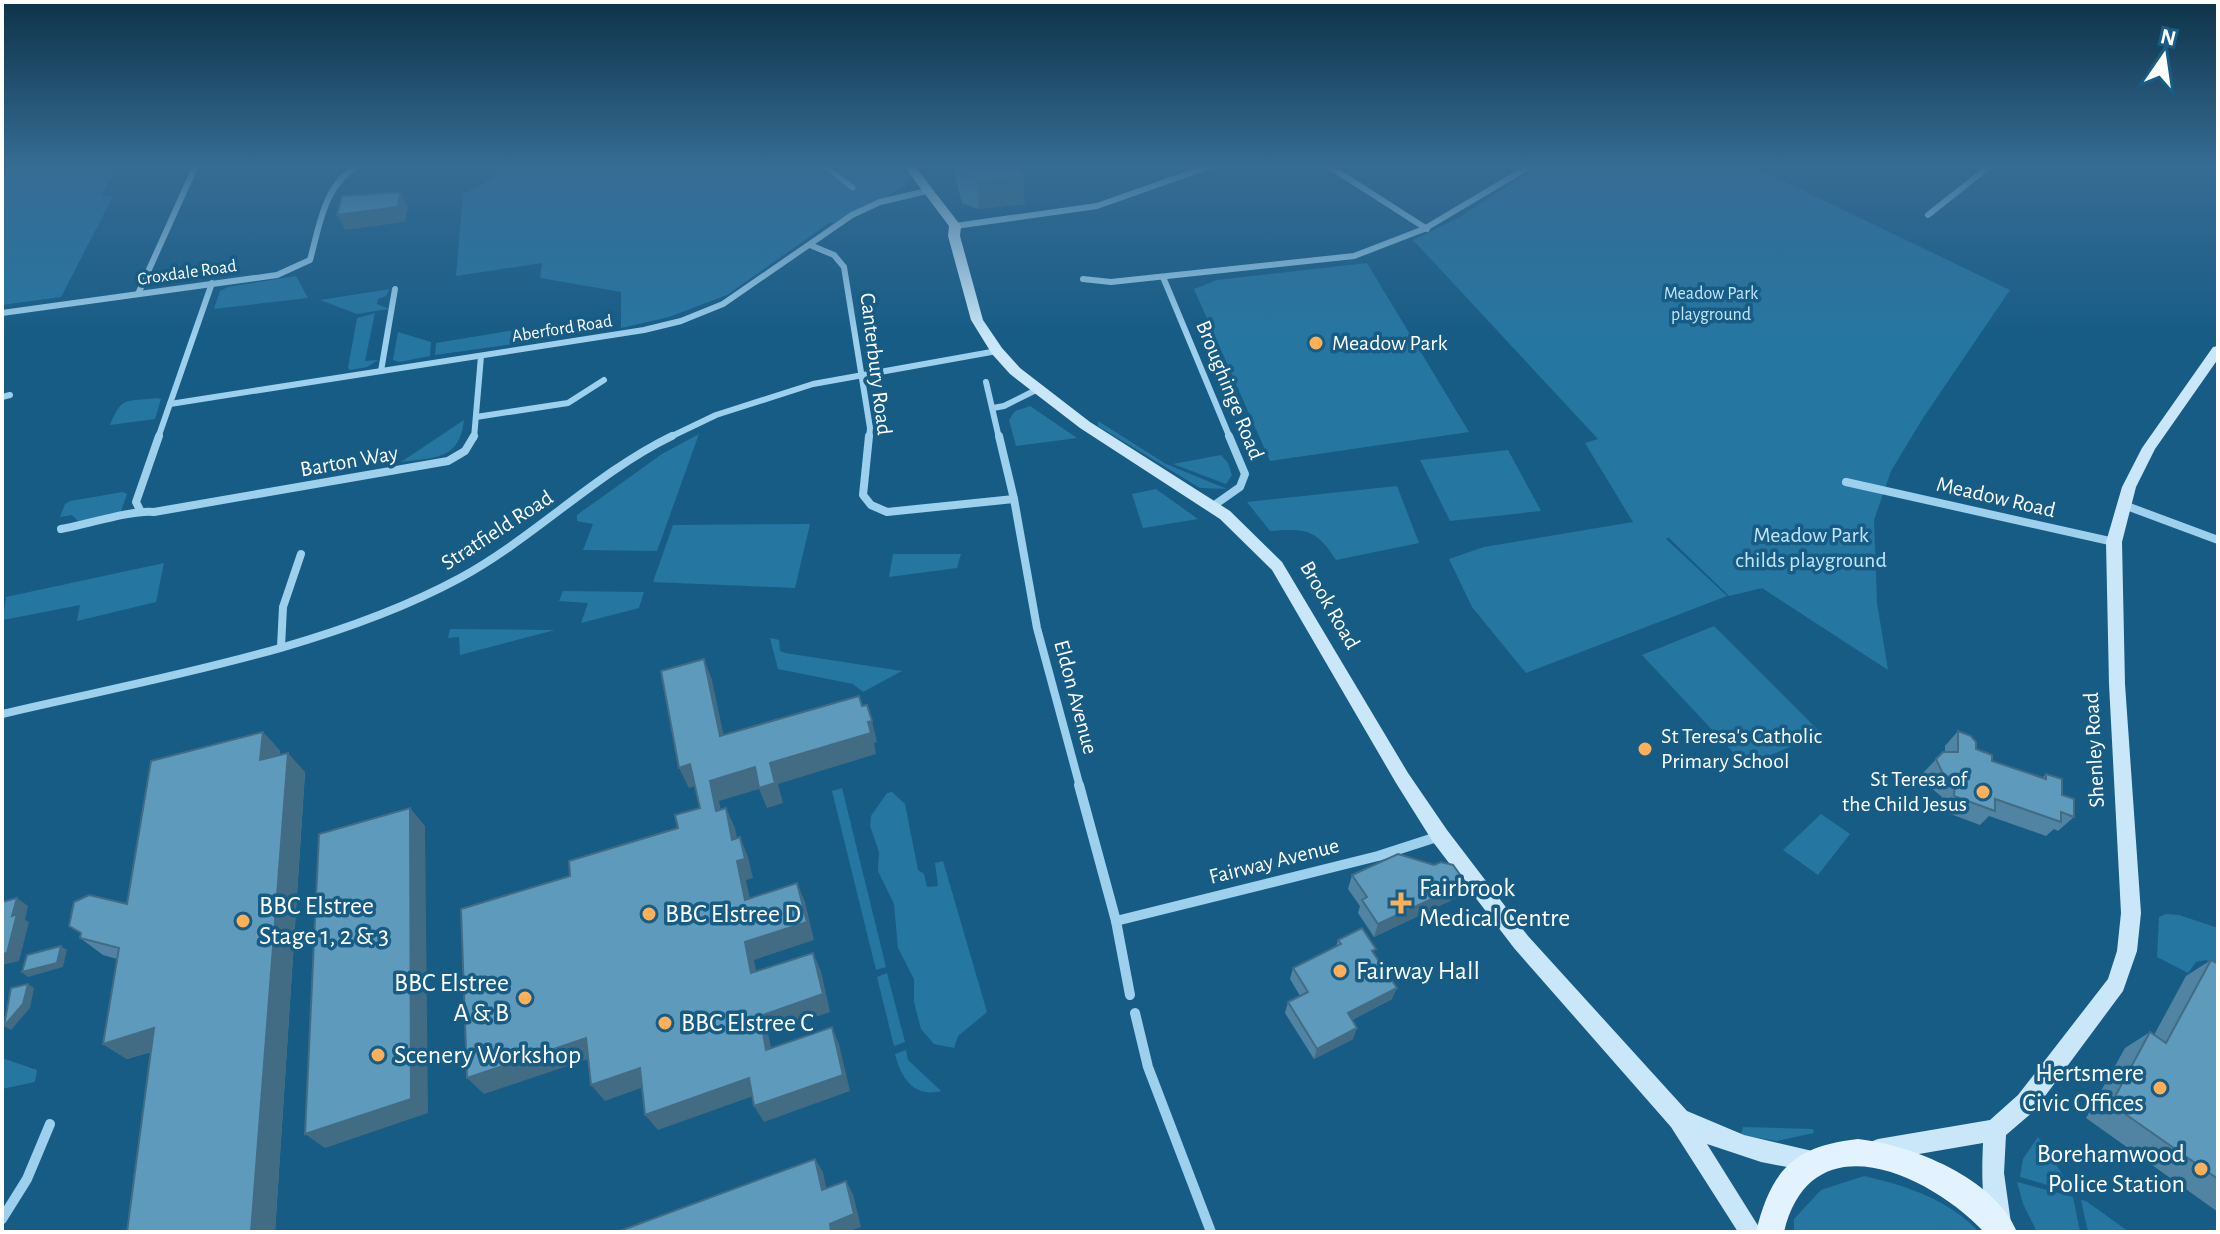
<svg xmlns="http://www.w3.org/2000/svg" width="2220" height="1234" viewBox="0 0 2220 1234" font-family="'Alegreya Sans',sans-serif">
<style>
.green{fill:#2676a2}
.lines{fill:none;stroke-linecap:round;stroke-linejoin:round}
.stream{stroke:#8ecef0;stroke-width:5}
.street-far2{stroke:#9cd0ed;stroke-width:6}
.street-far1{stroke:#9cd0ed;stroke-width:8}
.street{stroke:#9cd0ed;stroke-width:10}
.secondary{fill:#c9e7f9;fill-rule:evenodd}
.primary{fill:#e2f3ff;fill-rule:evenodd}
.wall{fill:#5184a2}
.shaded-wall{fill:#426c84}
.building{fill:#5e9abc;stroke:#426c84;stroke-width:2}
.poi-dot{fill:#ffaf58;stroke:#175c85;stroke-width:3}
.labels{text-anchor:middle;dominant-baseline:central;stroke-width:7;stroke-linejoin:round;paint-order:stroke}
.far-street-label{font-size:18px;fill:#fff;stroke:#175c85}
.far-park-label{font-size:18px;fill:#c1e5fa;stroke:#175c85}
.poi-label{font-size:22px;fill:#fff;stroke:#175c85;text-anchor:start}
.street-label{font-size:22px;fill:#fff;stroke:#175c85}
.park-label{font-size:22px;fill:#c1e5fa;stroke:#175c85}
.near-poi-label{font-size:26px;fill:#fff;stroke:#175c85;text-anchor:start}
</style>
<rect width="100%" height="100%" fill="#175c85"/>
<g class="green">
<polygon points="2,165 116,165 101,197 113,196 61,297 2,305"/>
<path d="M500,165H900L911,179C890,199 858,208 834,223H829L727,295L669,317L621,328V292L540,278L542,263L456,276L463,194L494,178Z"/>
<polygon points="1540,165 1750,165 2010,290 1923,418 1891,471 1874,520 1877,603 1888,670 1762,588 1729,596 1668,537 1666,539 1727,596 1526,673 1472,607 1449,559 1484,547 1633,522 1585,443 1598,439 1413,240 1460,217"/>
<polygon points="1367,263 1469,432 1270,461 1194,289 1217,280"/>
<polygon points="296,276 308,298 214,309 220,291 228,287"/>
<polygon points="390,289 386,296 378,299 377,304 389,309 357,314 320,300"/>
<polygon points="375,313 365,361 378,360 367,367 350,370 348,368 357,318"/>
<polygon points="527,328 531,329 531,340 528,342 435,355 436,343"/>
<polygon points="398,332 431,342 430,356 399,362 393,360"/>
<path d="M157,398L161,399L155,419L110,425C122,395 127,402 157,398Z"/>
<polygon points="1030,406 1077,438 1016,446 1009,420 1015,411"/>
<path d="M464,420C459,461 435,457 401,462Z"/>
<polygon points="1098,421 1166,464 1227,489 1200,488 1098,426"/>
<polygon points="699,434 657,551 583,550 593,524 577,521 577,515 662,454"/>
<polygon points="1508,450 1541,511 1450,521 1420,460"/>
<polygon points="1221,455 1228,463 1232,475 1226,484 1173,464"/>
<path d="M1397,486L1419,543L1336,560C1317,529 1305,528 1270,531L1247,502Z"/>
<polygon points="1156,489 1198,519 1143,528 1132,494"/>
<polygon points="123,492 127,494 121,511 117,514 78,521 72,515 60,517 65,504 70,501"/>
<polygon points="810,524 795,588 653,582 673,525"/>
<polygon points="893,554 961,554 957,568 889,577"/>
<polygon points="164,563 156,602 77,621 80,605 3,620 6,597"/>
<polygon points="563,591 644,592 639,608 581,623 588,603 559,601"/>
<polygon points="1714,626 1821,733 1746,766 1642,655"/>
<polygon points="450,629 555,630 460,655 459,637 448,638"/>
<polygon points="770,638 779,640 780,651 785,653 902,671 863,692 853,684 778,669"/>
<polygon points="842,788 886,967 876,970 832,791"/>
<polygon points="892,792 905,804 918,870 924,874 927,887 938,886 935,863 943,861 987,1012 958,1036 954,1048 934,1044 921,1029 914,1002 914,979 898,948 894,904 878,871 879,852 870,826 871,816 887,793"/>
<polygon points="1821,814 1850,834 1818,875 1783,850"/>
<polygon points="2166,914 2179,915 2218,928 2218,965 2206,960 2196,962 2188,973 2157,957 2159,917"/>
<polygon points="887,973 905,1042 894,1046 877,977"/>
<path d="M906,1050L908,1060L941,1091C914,1098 901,1078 895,1054Z"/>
<polygon points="2,1058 37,1070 35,1082 2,1089"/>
<polygon points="1743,1127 1813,1129 1814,1133 1777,1141 1741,1135"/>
<polygon points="2038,1137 2070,1186 2068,1191 2020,1177 2023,1159"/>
<path d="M1864,1176C1907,1186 1948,1199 1979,1232H1794V1219L1821,1190Z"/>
<polygon points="2017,1182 2073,1197 2080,1232 2037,1232 2023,1204"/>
<polygon points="2081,1200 2086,1201 2129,1232 2088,1232"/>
</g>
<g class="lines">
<polyline class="stream" points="824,165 853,188"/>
<g class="street-far2">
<polyline points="1327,165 1427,229"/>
<polyline points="1928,215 1991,165"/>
<polyline points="955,226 1097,206 1213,165"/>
<polyline points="810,245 834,255 844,267 870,428 869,438"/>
<polyline points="1163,277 1230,438"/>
<polyline points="1083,279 1111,282 1354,256 1424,229 1532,165"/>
<polyline points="138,294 196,165"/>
<path d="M2,313L277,275L310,260C320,224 324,184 359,165"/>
<polyline points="381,371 395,289"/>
<polyline points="986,382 999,438"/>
<polyline points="2,397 10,395"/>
<polyline points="170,404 644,330 681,321 723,304 852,215 880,202 927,191"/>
<polyline points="993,408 1004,406 1036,390"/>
<polyline points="476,417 568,403 604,380"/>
<polyline points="158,438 212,283"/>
<polyline points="474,438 481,356"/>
<polyline points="668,438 716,415 813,384 997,351"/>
</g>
<g class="street-far1">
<polyline points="869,436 863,495 871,505 887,512 1014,499"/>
<polyline points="999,436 1014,499 1037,628 1080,787"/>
<polyline points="1846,482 2114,542"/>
<polyline points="2124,505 2218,540"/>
<polyline points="1213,506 1240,487 1245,474 1229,436"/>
<polyline points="140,510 136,502 159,436"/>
<path d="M61,529C84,525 135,509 154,512L448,461L465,451L474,436"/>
<polyline points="281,647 283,607 301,554"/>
<path d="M2,714C150,679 327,650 460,578C535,537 596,473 672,436"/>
</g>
<g class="street">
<polyline points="1079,785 1116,921 1130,995"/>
<polyline points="1116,921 1378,856 1440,836"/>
<polyline points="1135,1013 1148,1067 1211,1232"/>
<polyline points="2,1219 27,1179 50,1124"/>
</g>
<g class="secondary">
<polygon points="903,165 914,165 961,226 960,236 983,320 1002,348 1020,368 1090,422 1230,511 1282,562 1408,773 1447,830 1528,936 1687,1111 1744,1135 1821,1153 1824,1161 1821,1169 1813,1172 1761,1162 1707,1144 1762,1232 1738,1232 1671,1127 1514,948 1433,842 1396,783 1272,570 1220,519 1080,428 1010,374 992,354 971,320 948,236 949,226"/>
<path d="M2218,346V359L2155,449L2136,487L2122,542L2125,684L2141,913L2137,951L2123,991L2034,1111L2006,1135L2004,1173L2011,1223L2008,1231L1994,1232C1980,1214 1982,1166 1983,1143L1878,1161L1870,1158L1867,1150L1870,1142L1878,1139L1990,1120L2018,1095L2108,979L2117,951L2121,913L2109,684L2106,542L2122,487L2142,448L2213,347Z"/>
</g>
<path class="primary" d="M1858,1139C1912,1145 1995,1178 2017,1232H1984C1929,1174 1811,1119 1784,1232H1756C1771,1171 1793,1146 1858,1139Z"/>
</g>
<g class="wall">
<polygon points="952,165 1020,165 1025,204 979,209 962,203"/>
<polygon points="1958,731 1976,749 1992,761 2042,778 2046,774 2062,795 2074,817 2058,831 2054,829 2046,836 1989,816 1980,825 1940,810 1942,797 1929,786 1923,773 1943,752 1945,752 1945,746"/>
<polygon points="263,732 280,751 280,755 305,772 275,1232 127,1232 151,1052 127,1059 103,1044 117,959 103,955 80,938 127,904"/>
<polygon points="1352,875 1460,896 1374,937 1358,913 1360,906 1348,889"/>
<polygon points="1338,940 1374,955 1392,999 1352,1020 1353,1039 1314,1059 1285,1013 1288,1002 1300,996 1290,979 1293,968 1336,947"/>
<polygon points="2211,960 2218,964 2218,1212 2086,1118 2125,1048 2150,1032 2154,1035 2186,976"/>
</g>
<g class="shaded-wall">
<polygon points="1023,176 1025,204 979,209 977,180"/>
<polygon points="401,192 408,207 405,222 345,230 337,215"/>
<polygon points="704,659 712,680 728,756 720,736"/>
<polygon points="872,721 877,742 874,743 876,754 778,784 783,803 767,808 759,789 719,801 725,831 716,811 710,781 770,763"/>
<polygon points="263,732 280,751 278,779 260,760"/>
<polygon points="288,753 305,772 275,1232 251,1232"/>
<polygon points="690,764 699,785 689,788 679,768"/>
<polygon points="410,808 425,826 428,1113 325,1148 305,1134"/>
<polygon points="726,808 735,828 741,859 732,840"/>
<polygon points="740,837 748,857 753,878 746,880 754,918 745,900 737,861"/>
<polygon points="797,883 805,902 814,940 754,960 760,991 751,973 745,942"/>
<polygon points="1466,883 1460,896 1374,937 1378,924"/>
<polygon points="17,898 28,906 25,920 29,922 19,961 2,965 2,954"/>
<polygon points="61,946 67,950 63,967 28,977 22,972"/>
<polygon points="813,953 821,971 830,1012 768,1033 775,1066 766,1050 760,1016"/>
<polygon points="28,984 34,988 30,1008 11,1030 4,1026"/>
<polygon points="1397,988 1392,999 1344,1024 1348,1013"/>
<polygon points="832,1027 839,1044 850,1091 764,1122 754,1106"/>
<polygon points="154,1028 177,1044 127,1059 103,1044"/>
<polygon points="1357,1028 1353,1039 1314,1059 1317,1049"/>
<polygon points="586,1038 600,1055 484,1094 467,1078"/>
<polygon points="640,1068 652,1084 605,1101 591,1085"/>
<polygon points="749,1078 759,1094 658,1130 645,1115"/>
<polygon points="815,1159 823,1172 829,1202 822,1190"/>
<polygon points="846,1181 853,1194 861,1227 847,1232 831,1232 830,1224"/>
</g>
<g class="building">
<polygon points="957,165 1020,165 1023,176 977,180 959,174"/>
<polygon points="401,192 398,207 337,215 342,196"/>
<polygon points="704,659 720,736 859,696 862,706 867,705 872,721 868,722 871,733 770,763 775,783 759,788 755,767 710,781 716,811 726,808 732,840 740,837 745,859 737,861 745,900 797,883 807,922 745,942 751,973 813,953 823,994 760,1016 766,1050 832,1027 843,1075 754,1106 749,1078 645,1115 640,1068 591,1085 586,1038 467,1078 461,909 570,876 569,861 678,828 675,815 700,808 690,764 679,768 661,671"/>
<polygon points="1958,731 1971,736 1976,742 1976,749 1992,755 1992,761 2046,779 2046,774 2062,779 2062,795 2074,799 2074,817 2061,812 2061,822 1995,799 1995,811 1954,796 1955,783 1942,772 1936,759 1943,752 1958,752"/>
<polygon points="263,732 260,760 288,753 251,1232 127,1232 154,1028 103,1044 119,948 80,938 81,933 69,926 74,902 89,895 127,904 151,761"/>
<polygon points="410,808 411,1099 305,1134 319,834"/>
<polygon points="1398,854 1434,865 1441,862 1453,865 1466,883 1378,924 1362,900 1367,897 1352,875"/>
<polygon points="17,898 12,916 17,914 7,953 2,954 2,902"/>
<polygon points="1362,928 1376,949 1372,951 1397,988 1348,1013 1357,1028 1317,1049 1288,1002 1308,992 1293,968 1341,944 1338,940"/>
<polygon points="61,946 57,963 22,972 27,955"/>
<polygon points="2211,960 2218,964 2218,1179 2111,1104 2150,1032 2166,1043"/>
<polygon points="28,984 23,1004 4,1026 11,988"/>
<polygon points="815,1159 822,1190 846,1181 854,1214 830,1224 831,1232 617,1232"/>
</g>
<linearGradient id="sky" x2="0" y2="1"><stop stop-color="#0d3349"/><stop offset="0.49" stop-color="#366c94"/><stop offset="1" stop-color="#366c94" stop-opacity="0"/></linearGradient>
<rect width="2220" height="338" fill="url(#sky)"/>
<g class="poi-dot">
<circle cx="1316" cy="343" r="8"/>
<circle cx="1645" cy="749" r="8"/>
<circle cx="1983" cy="792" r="8"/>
<path d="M1397 891h8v8h8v8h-8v8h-8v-8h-8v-8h8z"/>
<circle cx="649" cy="914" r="8"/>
<circle cx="243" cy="921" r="8"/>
<circle cx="1340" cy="971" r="8"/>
<circle cx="525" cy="998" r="8"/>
<circle cx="665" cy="1023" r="8"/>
<circle cx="378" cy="1055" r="8"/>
<circle cx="2160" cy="1088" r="8"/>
<circle cx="2201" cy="1169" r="8"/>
</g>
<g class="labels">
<g class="far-street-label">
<text transform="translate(187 273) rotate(-8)">Croxdale Road</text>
<text transform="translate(562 329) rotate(-9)">Aberford Road</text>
</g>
<g class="far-park-label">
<text x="1711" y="294">Meadow Park<tspan x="1711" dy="21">playground</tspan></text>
</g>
<g class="poi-label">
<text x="1332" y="343">Meadow Park</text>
<text x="1661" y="736">St Teresa's Catholic<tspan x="1661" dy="25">Primary School</tspan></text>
<text x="1967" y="779" text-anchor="end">St Teresa of<tspan x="1967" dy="25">the Child Jesus</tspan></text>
</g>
<g class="street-label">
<text transform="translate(876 364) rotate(83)">Canterbury Road</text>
<text transform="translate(1230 390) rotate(68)">Broughinge Road</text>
<text transform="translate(349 461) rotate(-10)">Barton Way</text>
<text transform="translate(1996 497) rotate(13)">Meadow Road</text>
<text transform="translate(497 530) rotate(-33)">Stratfield Road</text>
<text transform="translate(1330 605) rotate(60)">Brook Road</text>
<text transform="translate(1076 697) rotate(75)">Eldon Avenue</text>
<text transform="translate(2094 750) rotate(-93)">Shenley Road</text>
<text transform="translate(1274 861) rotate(-14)">Fairway Avenue</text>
</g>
<g class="park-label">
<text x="1811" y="535">Meadow Park<tspan x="1811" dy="25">childs playground</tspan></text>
</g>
<g class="near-poi-label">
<text x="1419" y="888">Fairbrook<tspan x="1419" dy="30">Medical Centre</tspan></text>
<text x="259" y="906">BBC Elstree<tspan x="259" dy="30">Stage 1, 2 &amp; 3</tspan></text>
<text x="665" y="914">BBC Elstree D</text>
<text x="1356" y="971">Fairway Hall</text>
<text x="509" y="983" text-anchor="end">BBC Elstree<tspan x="509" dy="30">A &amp; B</tspan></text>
<text x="681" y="1023">BBC Elstree C</text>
<text x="394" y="1055">Scenery Workshop</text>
<text x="2144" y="1073" text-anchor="end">Hertsmere<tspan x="2144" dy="30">Civic Offices</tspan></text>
<text x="2185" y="1154" text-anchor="end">Borehamwood<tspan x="2185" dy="30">Police Station</tspan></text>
</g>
</g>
<rect width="2220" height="1234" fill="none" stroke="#ffffff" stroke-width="8"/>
<g transform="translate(2164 56) rotate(13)" stroke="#175c85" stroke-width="6" paint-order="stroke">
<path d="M0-6L14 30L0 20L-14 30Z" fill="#ffffff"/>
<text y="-12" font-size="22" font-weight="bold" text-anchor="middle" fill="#ffffff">N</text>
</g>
</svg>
